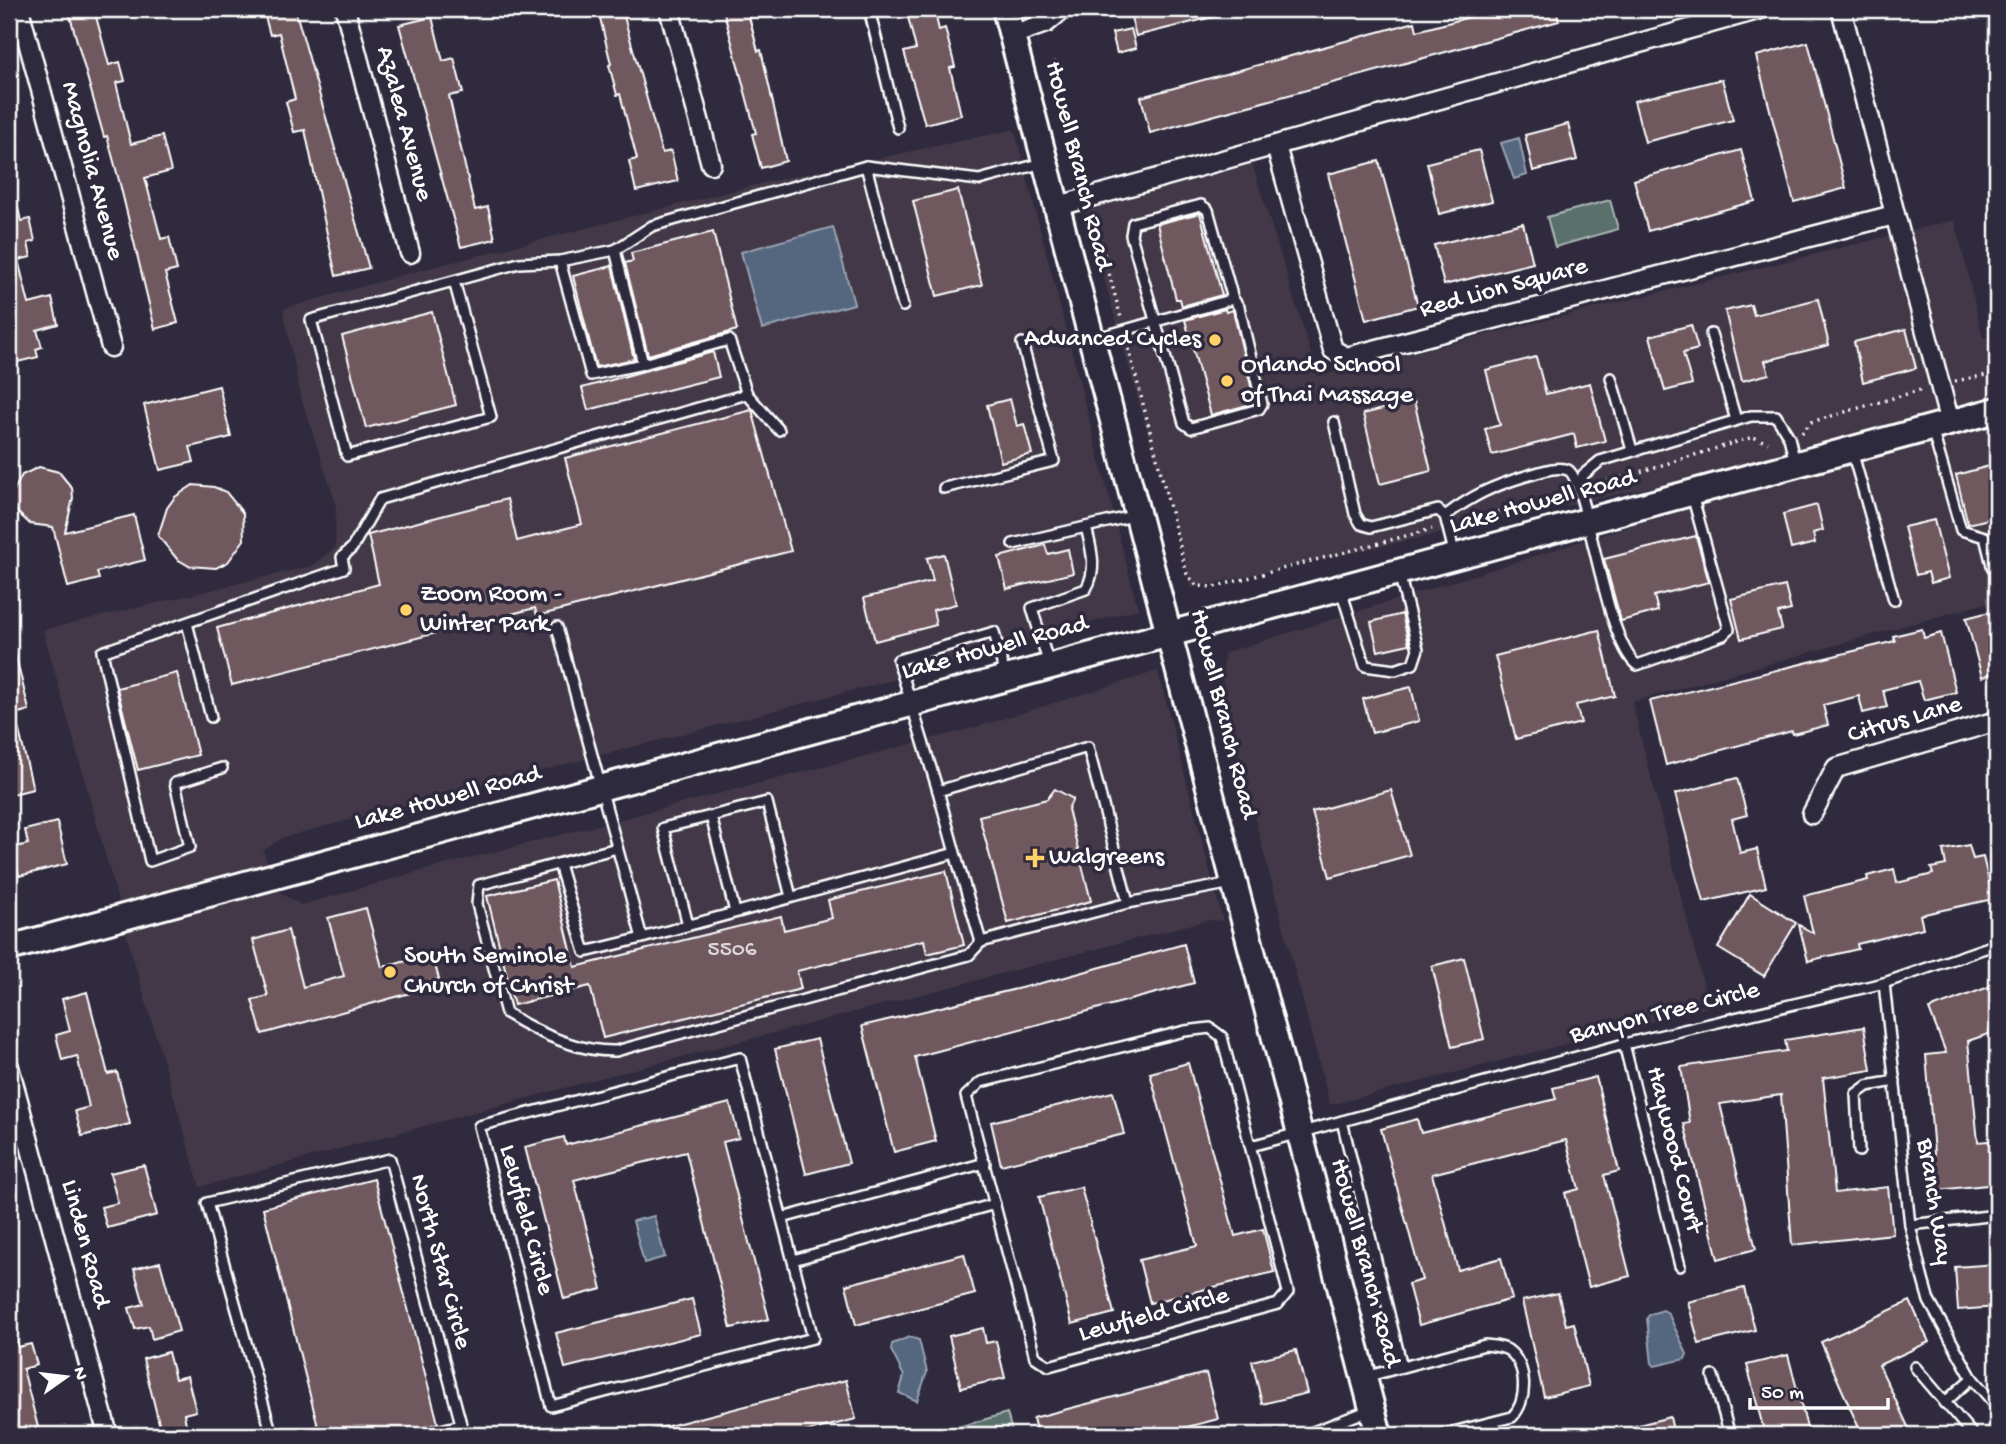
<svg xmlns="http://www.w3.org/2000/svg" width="2006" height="1444" viewBox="0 0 2006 1444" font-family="'Gochi Hand',sans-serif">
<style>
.built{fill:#423847}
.green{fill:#5a6f6a;stroke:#acb7b4;stroke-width:2}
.water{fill:#54667f;stroke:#98a3b2;stroke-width:2}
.building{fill:#6f595e;stroke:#fff;stroke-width:2}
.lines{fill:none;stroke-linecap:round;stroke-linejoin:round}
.lane-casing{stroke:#fff;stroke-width:14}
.street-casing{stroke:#fff;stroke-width:23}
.secondary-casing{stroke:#fff;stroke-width:30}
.path{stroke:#fff;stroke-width:3.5;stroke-dasharray:2 5;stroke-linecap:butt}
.lane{stroke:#2f2a3d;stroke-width:9}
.street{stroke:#2f2a3d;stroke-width:18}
.secondary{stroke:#2f2a3d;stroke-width:24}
.poi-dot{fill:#ffd166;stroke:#2f2a3d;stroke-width:2.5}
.labels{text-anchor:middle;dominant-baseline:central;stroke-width:7;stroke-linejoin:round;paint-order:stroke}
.number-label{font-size:23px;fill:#dbd6d7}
.street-label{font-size:26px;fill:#fff;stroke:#2f2a3d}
.poi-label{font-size:26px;fill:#fff;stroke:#2f2a3d;text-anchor:start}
</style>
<rect width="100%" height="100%" fill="#2f2a3d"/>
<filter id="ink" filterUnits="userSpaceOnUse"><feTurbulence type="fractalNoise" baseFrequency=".0143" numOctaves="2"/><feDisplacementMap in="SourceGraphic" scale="14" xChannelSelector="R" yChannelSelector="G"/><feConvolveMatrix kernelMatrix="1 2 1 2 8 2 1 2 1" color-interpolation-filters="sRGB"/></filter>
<g filter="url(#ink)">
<g class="built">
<polygon points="1011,130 1015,131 1138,609 897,679 284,837 263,851 270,868 120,908 43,630 311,566 335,548 336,504 301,397 283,309 402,275 767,182"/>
<polygon points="1252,163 1318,376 1889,236 1937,417 1699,481 1697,477 1192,588 1084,209"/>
<polygon points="1955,220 1983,338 1997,335 1997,400 1957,411 1909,231"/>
<polygon points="1997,419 1997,600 1632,702 1709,1007 1330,1105 1222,693 1224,653 1704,503 1704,500"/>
<polygon points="1158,671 1223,921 1208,920 601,1078 200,1187 124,927 278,885 282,894 301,905 417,872 973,728"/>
</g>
<g class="green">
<polygon points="1610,200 1618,229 1555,247 1547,217"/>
<polygon points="1007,1413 1013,1435 942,1435 941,1432"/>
</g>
<g class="water">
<polygon points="1519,138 1527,175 1514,179 1501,143"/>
<polygon points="833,227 854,304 762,329 741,252"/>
<polygon points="654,1216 665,1257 644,1263 633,1221"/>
<polygon points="1663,1310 1668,1313 1687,1354 1685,1359 1655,1366 1652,1364 1647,1318 1650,1314"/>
<polygon points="909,1337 919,1340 927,1372 917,1401 899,1393 904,1376 891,1350 892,1344"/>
</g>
<g class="building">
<polygon points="68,9 94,9 109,65 120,62 125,81 116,83 131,144 162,136 171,171 145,178 161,239 169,237 177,270 165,273 178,323 155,329 120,184 107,136 104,137"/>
<polygon points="263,9 295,9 369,268 336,276 305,130 294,132 286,102 295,99 279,33 270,35"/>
<polygon points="723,9 747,9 758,51 761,50 786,161 761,168 752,134 756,133"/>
<polygon points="906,9 934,9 939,30 945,28 955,67 950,68 961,115 925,124 904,52 916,49"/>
<polygon points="1129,9 1224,9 1225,14 1136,36"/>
<polygon points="1500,9 1556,9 1559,21 1150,133 1141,97 1415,22 1417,31"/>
<polygon points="623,13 662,153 671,151 678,181 636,191 629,161 637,159 620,94 617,95 609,65 611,64 600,18"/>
<polygon points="432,17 443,61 454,58 463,93 449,96 475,210 488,207 495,239 461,247 399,25"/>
<polygon points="1131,29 1136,48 1117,53 1112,33"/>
<polygon points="1808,42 1846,188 1794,202 1756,56"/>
<polygon points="1722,79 1733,120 1645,142 1634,101"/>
<polygon points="1568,124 1577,160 1533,171 1525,135"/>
<polygon points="1479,150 1492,201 1439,214 1427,163"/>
<polygon points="1741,150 1755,201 1648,231 1634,180"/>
<polygon points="1379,161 1418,306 1366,320 1328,174"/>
<polygon points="958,190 982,285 937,296 913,201"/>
<polygon points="9,192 14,192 21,221 30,219 35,241 28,243 31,257 18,260 29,304 52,298 58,324 37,330 42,347 36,349 38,357 9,364"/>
<polygon points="1200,213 1222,295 1182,306 1180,299 1176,299 1157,224"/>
<polygon points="1523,223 1533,263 1444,285 1434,245"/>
<polygon points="713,232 737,330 648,355 625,263 633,261 631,253"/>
<polygon points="612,266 634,359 596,367 573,276"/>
<polygon points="1818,299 1829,345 1765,361 1769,374 1742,381 1725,311 1751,305 1754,315"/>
<polygon points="1225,309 1226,312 1233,310 1255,403 1211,415 1185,320"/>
<polygon points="432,312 456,405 366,428 342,336"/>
<polygon points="1691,325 1698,349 1683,353 1692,384 1665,391 1650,336"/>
<polygon points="1906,329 1916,368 1863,382 1854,342"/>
<polygon points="713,352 719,377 588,410 582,388"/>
<polygon points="1536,357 1546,394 1590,383 1605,441 1577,448 1574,434 1492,455 1485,429 1500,425 1486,370"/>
<polygon points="219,386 231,437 190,447 194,462 160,470 144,405"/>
<polygon points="1010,399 1017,426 1024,424 1032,454 1001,462 987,405"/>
<polygon points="1414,401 1431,471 1380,484 1363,414"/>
<polygon points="752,410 791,551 537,616 535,608 232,685 217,628 379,584 368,535 507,499 517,541 582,524 565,458"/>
<polygon points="1989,466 1997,499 1997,517 1968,524 1956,475"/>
<polygon points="39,467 59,472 72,488 73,498 65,532 134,515 145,560 97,572 99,579 68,587 53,527 30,524 16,511 13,502 13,492 22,475"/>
<polygon points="193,485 214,487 226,492 243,513 244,540 228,562 216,568 189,566 177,559 158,536 167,508 175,497"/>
<polygon points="1817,505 1823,530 1813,533 1815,543 1791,549 1783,514"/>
<polygon points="1934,520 1949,578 1931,583 1928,572 1916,575 1904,527"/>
<polygon points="1696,536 1709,582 1654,596 1658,611 1621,621 1604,559"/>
<polygon points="1045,545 1048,554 1068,549 1073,573 1007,589 999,557"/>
<polygon points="944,554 956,604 933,610 936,625 875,641 864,598 933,581 927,558"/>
<polygon points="1785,586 1791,610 1778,613 1782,629 1741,639 1731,599"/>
<polygon points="1997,610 1997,672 1982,677 1966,618"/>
<polygon points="1402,614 1409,644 1378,651 1371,622"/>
<polygon points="1922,629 1924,638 1941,633 1956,692 1924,700 1918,681 1883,690 1887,707 1863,713 1859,696 1823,705 1828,725 1793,734 1792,731 1666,765 1650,701 1895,641 1893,636"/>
<polygon points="1599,630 1615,696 1576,705 1581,723 1516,739 1495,656"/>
<polygon points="14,649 29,710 15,714 33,789 9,795 9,650"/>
<polygon points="177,673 198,755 138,770 117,688"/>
<polygon points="1411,687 1419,721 1372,733 1363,699"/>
<polygon points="1737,778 1747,815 1732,819 1740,853 1757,849 1766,887 1704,902 1675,794"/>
<polygon points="1055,789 1073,799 1068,809 1091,901 1008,923 979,816 1047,799"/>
<polygon points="1391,790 1410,855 1330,877 1312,812"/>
<polygon points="57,822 67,864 19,876 12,848 28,844 25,830"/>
<polygon points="1969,845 1973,859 1983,857 1993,899 1920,915 1923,928 1857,944 1858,949 1808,961 1799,925 1813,933 1804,896 1868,880 1867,876 1894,869 1897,883 1933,874 1931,868 1946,865 1943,850"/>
<polygon points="946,871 964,945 927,954 924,940 797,971 801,989 603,1038 590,986 514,1005 487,896 554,880 575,967 781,916 784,930 832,918 828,900"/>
<polygon points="1750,894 1796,923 1764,976 1718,948"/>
<polygon points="366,908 382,967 411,960 412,964 433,958 439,979 419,985 421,990 262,1034 252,1000 268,996 253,940 288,930 303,987 344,976 328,918"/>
<polygon points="1184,944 1194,983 915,1057 936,1141 894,1152 862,1026 1062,978"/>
<polygon points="1464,958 1484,1039 1452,1047 1432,966"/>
<polygon points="1997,984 1997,1031 1968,1041 1978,1142 1997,1140 1997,1184 1937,1190 1926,1055 1946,1053 1929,1009"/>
<polygon points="87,992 108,1074 117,1072 130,1124 82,1136 75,1111 89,1107 77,1056 62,1060 56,1035 70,1031 62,999"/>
<polygon points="1864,1027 1871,1070 1823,1078 1835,1193 1888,1187 1893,1234 1792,1245 1781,1095 1720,1104 1756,1249 1718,1259 1684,1124 1690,1123 1681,1067 1787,1051 1785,1040"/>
<polygon points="817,1039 849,1163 806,1174 775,1049"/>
<polygon points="1188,1063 1235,1236 1263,1229 1274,1272 1150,1303 1139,1260 1197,1246 1150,1073"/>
<polygon points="1596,1077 1619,1171 1604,1175 1630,1276 1589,1287 1565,1193 1579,1189 1566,1140 1432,1174 1458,1270 1501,1258 1512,1299 1419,1325 1408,1284 1422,1280 1381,1129 1417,1119 1421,1133 1556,1099 1553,1088"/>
<polygon points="1113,1092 1124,1134 1001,1165 991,1122"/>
<polygon points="730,1103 739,1138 723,1142 769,1319 731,1328 686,1152 574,1180 602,1289 564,1299 525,1147 564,1137 566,1145"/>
<polygon points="144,1165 157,1215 107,1228 101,1207 118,1203 110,1173"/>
<polygon points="374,1179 438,1423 399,1435 320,1435 263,1208"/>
<polygon points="1081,1187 1114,1313 1072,1324 1039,1197"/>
<polygon points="964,1254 975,1294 856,1325 846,1285"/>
<polygon points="160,1262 179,1331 152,1339 149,1326 135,1329 129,1308 144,1304 134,1269"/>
<polygon points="1997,1264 1997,1307 1958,1310 1955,1267"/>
<polygon points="1744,1288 1755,1330 1699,1344 1688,1302"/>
<polygon points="1558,1293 1566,1325 1574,1323 1589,1386 1544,1397 1522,1301"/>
<polygon points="692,1299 701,1334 565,1368 556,1333"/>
<polygon points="1910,1301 1929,1342 1879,1365 1912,1435 1862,1435 1821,1342"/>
<polygon points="983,1328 986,1343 996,1341 1005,1378 961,1388 949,1336"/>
<polygon points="14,1331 18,1347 31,1344 37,1365 23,1369 40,1435 9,1435 9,1332"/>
<polygon points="1296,1350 1307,1393 1262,1404 1252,1361"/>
<polygon points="168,1352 175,1379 187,1376 196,1411 184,1414 187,1429 162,1435 143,1359"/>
<polygon points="1788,1355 1809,1435 1765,1435 1747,1365"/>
<polygon points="1206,1373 1218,1419 1156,1435 1037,1435 1033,1418"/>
<polygon points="846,1380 856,1419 793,1435 654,1435 653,1430"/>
<polygon points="1670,1417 1674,1435 1620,1435 1619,1430"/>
</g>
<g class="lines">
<g class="lane-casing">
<g id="lane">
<polyline points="869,9 898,128"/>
<polyline points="866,166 903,306"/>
<polygon points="1201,205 1208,210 1233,299 1239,307 1262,404 1259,409 1191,428 1184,423 1131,235 1133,223"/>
<polyline points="560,261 591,375 643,364"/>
<polyline points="454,281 491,417 347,456 311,320 519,263 560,261 615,250"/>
<polyline points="1711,334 1736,420"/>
<polyline points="1094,339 1233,299"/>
<polyline points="1611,378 1632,450"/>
<polyline points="1334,422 1355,514 1361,524 1371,527 1438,510 1445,516 1455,556"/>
<polyline points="1932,429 1961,530 1985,537 1993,569"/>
<polyline points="779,430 747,394 729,340 643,364 615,250 652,226 866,166 979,180 1043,163"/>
<polyline points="1852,451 1894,600"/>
<polyline points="944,488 1054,461 1022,343"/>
<polyline points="1580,488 1583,475 1600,461 1751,416 1776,416 1789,437 1795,463"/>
<path d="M1445,516C1473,495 1493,486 1526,476C1538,473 1556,465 1568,470C1587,479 1604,640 1637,665L1723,635L1729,629L1692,495"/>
<polyline points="1013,544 1137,515"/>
<polyline points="1341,590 1365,666 1395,670 1413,664 1418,649 1399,573"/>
<polyline points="187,623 211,717"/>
<polyline points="557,627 642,938 955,853 938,791 1088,747 1128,903 981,942 955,853"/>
<path d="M1049,665L1032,608L1086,589C1098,569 1091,548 1086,527"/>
<polyline points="222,768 175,783 190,847 150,861 102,652 344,568 342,557 352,548 380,499 747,394"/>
<polyline points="938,791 898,660 994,632 1005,675"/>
<path d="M617,848L479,885L477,904L506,1013C538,1033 578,1052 616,1051L969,955L981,942"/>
<polyline points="559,864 585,952 642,938"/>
<polyline points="1128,903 1232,883"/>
<polyline points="735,912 711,816 767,802 791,897"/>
<polyline points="688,925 663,828 711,816"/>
<polyline points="1884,983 1910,1225 1922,1276 1929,1301 1972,1378 1997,1407"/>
<polygon points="1210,1028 1222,1037 1288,1292 1278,1304 1049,1366 1035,1357 966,1096 981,1082 1185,1031"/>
<polyline points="1624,1044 1680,1266"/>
<polygon points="740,1058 813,1338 551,1406 479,1126"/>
<polyline points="1342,1121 1402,1367"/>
<polyline points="1251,1146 1624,1044 1884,983 1997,944"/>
<polyline points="1859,1151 1856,1094 1867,1086 1895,1081"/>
<polyline points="782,1218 985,1163"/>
<polyline points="1910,1225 1997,1215"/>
<polyline points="793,1260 995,1204"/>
<polyline points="1915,1367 1973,1435"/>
<polyline points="1713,1376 1730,1435"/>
<path d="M1365,1377L1485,1345C1493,1346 1501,1346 1508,1350C1528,1365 1528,1401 1512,1417L1441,1435"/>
<polyline points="1944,1403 1972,1378"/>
<polyline points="272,1435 207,1203 390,1159 464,1435"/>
<polyline points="420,1435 461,1425"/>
<polyline points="1305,1435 1370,1410"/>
</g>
</g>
<g class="street-casing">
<g id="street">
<polyline points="19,9 111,347"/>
<polyline points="345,9 410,253"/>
<polyline points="669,9 711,164"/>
<polyline points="1841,9 1950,423"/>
<polyline points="1012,35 1046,23 1063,9"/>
<polyline points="1276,146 1333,350 1347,357 1894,215"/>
<polyline points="1055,207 1761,9"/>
<polyline points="1812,814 1836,768 1997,721"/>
<polyline points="9,1067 108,1435"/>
</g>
</g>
<g class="secondary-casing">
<g id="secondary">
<polyline points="1005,9 1379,1435"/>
<polyline points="9,948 1997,410"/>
</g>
</g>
<g class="path">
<polyline points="1054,61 1084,182"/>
<polyline points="1093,213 1121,318"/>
<polyline points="1127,342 1187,574 1197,586 1214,587 1432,529"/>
<polyline points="1955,381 1997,373"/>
<polyline points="1802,433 1811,422 1924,389"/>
<polyline points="1594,486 1753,437 1768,443"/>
<polyline points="1477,517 1565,494"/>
</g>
<use href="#lane" class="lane"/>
<use href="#street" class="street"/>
<use href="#secondary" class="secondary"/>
</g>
</g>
<g class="poi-dot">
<circle cx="1215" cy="340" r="7"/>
<circle cx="1227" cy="381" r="7"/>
<circle cx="406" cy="610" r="7"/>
<path d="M1031.5 847.5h7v7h7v7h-7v7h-7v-7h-7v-7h7z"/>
<circle cx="390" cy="972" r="7"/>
</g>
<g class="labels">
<g class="number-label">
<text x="732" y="950">5506</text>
</g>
<g class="street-label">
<text transform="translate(403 124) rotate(75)">Azalea Avenue</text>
<text transform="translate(1077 166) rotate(76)">Howell Branch Road</text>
<text transform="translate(91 171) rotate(75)">Magnolia Avenue</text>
<text transform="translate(1504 289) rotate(-15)">Red Lion Square</text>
<text transform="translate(1543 503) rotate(-15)">Lake Howell Road</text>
<text transform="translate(995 649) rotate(-15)">Lake Howell Road</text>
<text transform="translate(1222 714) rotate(76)">Howell Branch Road</text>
<text transform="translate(1905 721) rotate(-16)">Citrus Lane</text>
<text transform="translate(448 799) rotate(-15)">Lake Howell Road</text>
<text transform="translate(1665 1014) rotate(-14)">Banyon Tree Circle</text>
<text transform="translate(1673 1150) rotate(76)">Haywood Court</text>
<text transform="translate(1933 1202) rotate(81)">Branch Way</text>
<text transform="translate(525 1220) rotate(75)">Lewfield Circle</text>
<text transform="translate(84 1244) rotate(75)">Linden Road</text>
<text transform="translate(439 1262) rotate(75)">North Star Circle</text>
<text transform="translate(1364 1263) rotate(75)">Howell Branch Road</text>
<text transform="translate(1154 1316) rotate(-15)">Lewfield Circle</text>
</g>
<g class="poi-label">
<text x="1201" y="340" text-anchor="end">Advanced Cycles</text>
<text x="1241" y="366">Orlando School<tspan x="1241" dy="30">of Thai Massage</tspan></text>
<text x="420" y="595">Zoom Room -<tspan x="420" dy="30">Winter Park</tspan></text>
<text x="1049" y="858">Walgreens</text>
<text x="404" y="957">South Seminole<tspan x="404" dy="30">Church of Christ</tspan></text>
</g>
</g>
<rect width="2006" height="1444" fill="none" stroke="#2f2a3d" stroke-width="35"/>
<rect x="18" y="18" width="1971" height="1409" fill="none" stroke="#fff" stroke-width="2.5" filter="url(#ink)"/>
<g transform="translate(66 1377) rotate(76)" stroke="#2f2a3d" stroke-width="5" paint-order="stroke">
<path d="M0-5L12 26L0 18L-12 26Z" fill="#ffffff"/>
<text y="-10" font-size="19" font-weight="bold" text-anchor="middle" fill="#ffffff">N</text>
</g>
<path d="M1750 1398v10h138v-10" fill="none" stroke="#ffffff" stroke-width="3.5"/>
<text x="1761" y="1398" font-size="21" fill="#ffffff" stroke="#2f2a3d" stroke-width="5" paint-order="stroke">50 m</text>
</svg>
